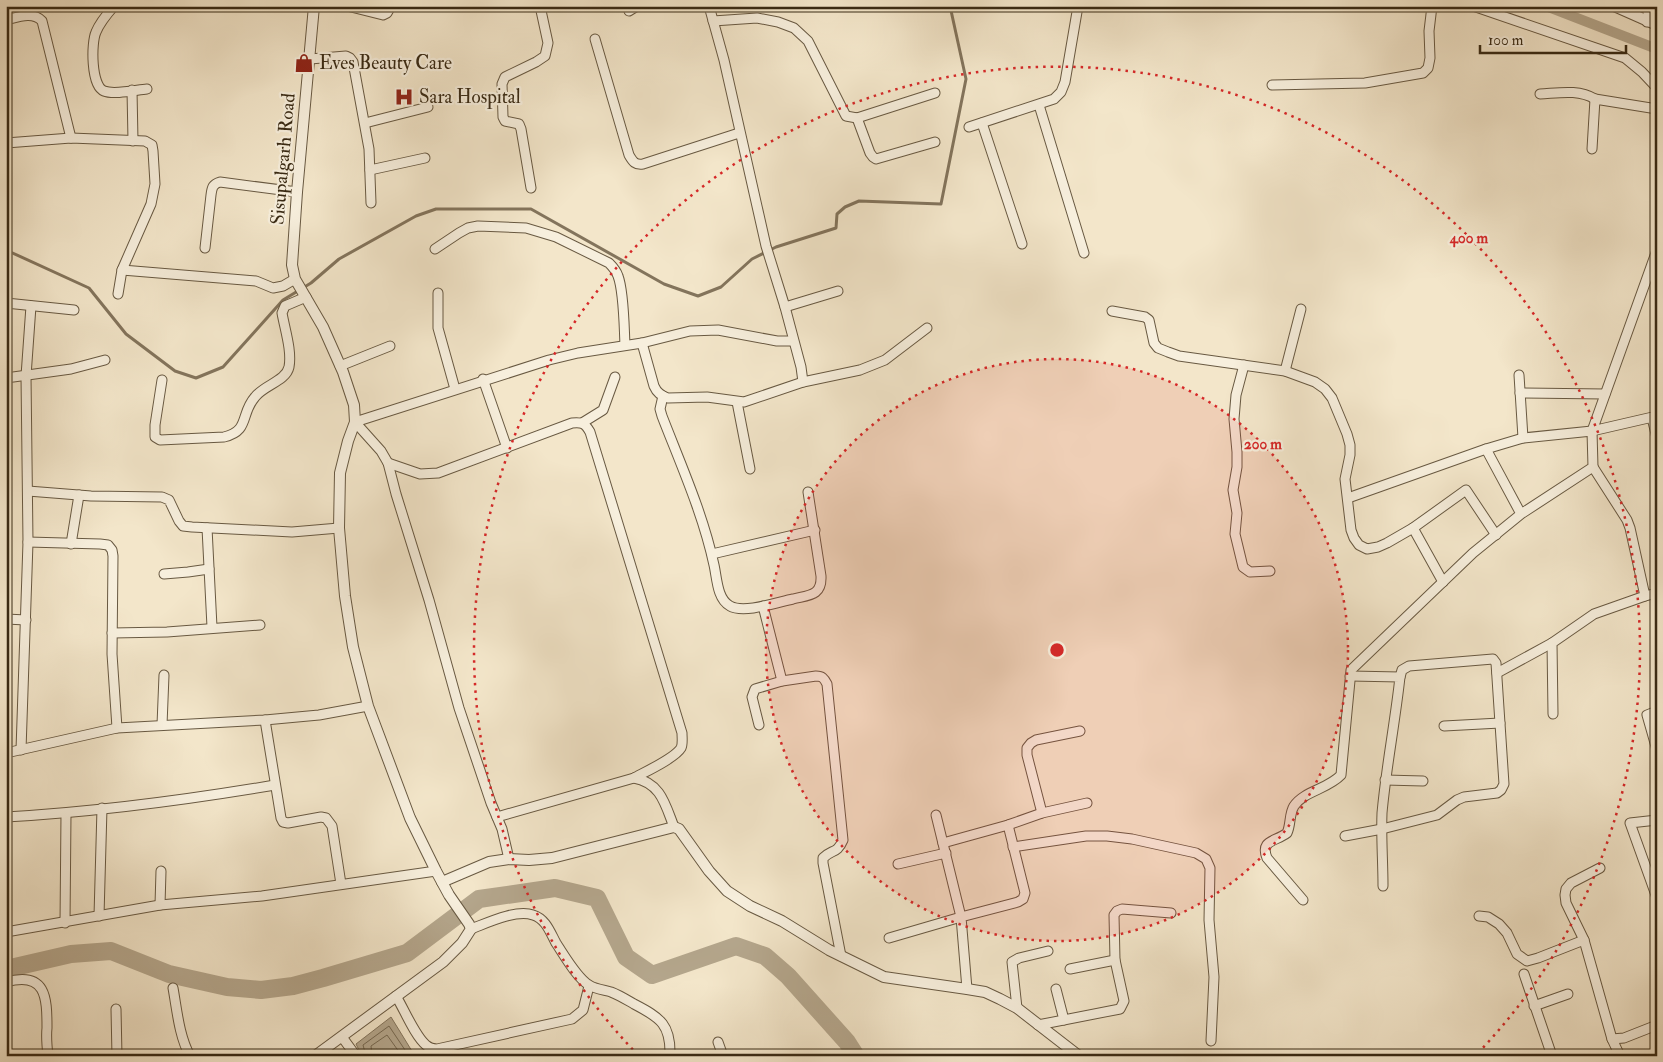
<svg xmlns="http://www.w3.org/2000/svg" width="1663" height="1062" viewBox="0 0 1663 1062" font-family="'IM FELL Double Pica',serif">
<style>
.water{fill:#b4a68c;stroke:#83745c}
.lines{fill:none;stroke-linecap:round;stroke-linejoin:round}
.shore{stroke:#766850;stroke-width:1}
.stream{stroke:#83745c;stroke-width:3}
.canal{stroke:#b4a68c;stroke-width:10}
.river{stroke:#b4a68c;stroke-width:18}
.minor-casing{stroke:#685942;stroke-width:11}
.tertiary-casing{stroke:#685942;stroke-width:12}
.minor{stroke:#f7efdd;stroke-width:9}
.tertiary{stroke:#f7efdd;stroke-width:10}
.ring{fill:none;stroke:#d62828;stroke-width:2.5;stroke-dasharray:2.5 5}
.labels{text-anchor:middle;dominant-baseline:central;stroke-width:4.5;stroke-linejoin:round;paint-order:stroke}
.poi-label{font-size:19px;fill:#392a14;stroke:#f7efdd;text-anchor:start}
.street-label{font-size:19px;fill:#392a14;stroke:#f7efdd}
.centre{fill:#d62828;stroke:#f7efdd;stroke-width:2.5}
.ring-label{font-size:15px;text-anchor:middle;font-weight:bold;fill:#d62828;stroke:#f7efdd;stroke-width:4.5;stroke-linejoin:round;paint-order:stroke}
</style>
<rect width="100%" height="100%" fill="#f3e6ca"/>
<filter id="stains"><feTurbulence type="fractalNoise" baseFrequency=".004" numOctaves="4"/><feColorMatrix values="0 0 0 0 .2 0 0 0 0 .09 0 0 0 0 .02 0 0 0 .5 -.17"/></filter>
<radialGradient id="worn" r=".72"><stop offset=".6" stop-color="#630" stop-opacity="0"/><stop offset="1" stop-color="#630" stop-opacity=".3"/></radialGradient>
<polygon class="water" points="391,1017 415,1056 362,1056 356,1044"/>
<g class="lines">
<g class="shore">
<polyline points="366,1056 363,1045 389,1026 409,1056"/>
<polyline points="372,1056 371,1046 387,1035 402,1056"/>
</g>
<polyline class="stream" points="6,250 89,288 126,334 175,371 196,378 223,367 283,300 311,283 339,259 416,216 436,209 531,209 664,284 698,296 721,287 752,259 776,247 836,228 837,214 845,207 859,201 941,204 966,79 950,6"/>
<polyline class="canal" points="1546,6 1657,49"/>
<polyline class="river" points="6,969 71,954 111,951 169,974 227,987 261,990 293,986 323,978 407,953 479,899 555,888 597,898 626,957 652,975 736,946 765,956 788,976 847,1042 856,1056"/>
<g class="minor-casing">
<g id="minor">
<path d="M114,6C107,14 100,22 96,32C91,43 91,86 104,91C114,95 136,90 147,89"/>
<polyline points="347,6 383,15 387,13 391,6"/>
<polyline points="709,6 724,60 766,246 785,307 801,367 803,382"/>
<polyline points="1473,6 1625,58 1642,72 1657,88"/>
<polyline points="629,11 637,6"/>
<path d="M6,20C18,17 33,11 42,21L71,138"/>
<polyline points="713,21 757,18 778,22 794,28 808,41 846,116 857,118 935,93"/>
<polyline points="1647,22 1649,6"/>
<path d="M595,39L629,155C633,162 635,165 643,164L739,133"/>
<polyline points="310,59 346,56 350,58 353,62 369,149 371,203"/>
<polyline points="1272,85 1365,83 1423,73 1428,68 1430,58 1429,31 1432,6"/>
<polyline points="132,90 133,141"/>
<path d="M1540,94C1559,93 1578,89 1595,99"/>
<polyline points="1039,105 1084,253"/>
<polyline points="857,118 870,153 873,157 876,159 935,142"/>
<polyline points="365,123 428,107"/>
<polyline points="982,123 1022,244"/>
<polyline points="969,127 1054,99 1061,92 1065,82 1078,6"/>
<polyline points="6,143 71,138 145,141 152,145 153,151 155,184 151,204 122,270 118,294"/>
<polyline points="1592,149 1595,99 1657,109"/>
<polyline points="370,170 425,158"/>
<polyline points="531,188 521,129 519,124 505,121 503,117 502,84 505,77 536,62 545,56 548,43 540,6"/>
<path d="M205,248L211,195C212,187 213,184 220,182L297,192"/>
<path d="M435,249L459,233L468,228L478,226L526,228L556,237L609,263C613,267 616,270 618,276C624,292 624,326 625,345"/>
<polyline points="1657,250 1592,431 1657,416"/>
<polyline points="122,270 256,281 273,288 283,286 295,279"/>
<polyline points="438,293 438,328 455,389"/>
<polyline points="6,303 74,310"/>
<polyline points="785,307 838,291"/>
<polyline points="1112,311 1145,317 1149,320 1154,343 1158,348 1168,352 1179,356 1285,371 1315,382 1325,389 1332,398 1347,434 1350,445 1350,455 1345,479 1351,530 1354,538 1359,545 1367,549 1378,547 1387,543 1413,528"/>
<path d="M642,343L654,386C657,393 661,396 668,398L707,397L744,402L803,382L860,370L885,360L927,328"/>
<polyline points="1244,365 1236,395 1234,419 1237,452 1237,467 1233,490 1237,513 1235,534 1243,567 1250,572 1270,571"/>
<polyline points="340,366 390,346"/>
<polyline points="1285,371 1301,309"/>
<polyline points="1519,375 1523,438"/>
<polyline points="6,378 71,369 105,360"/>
<polyline points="483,379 507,448"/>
<path d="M162,380L155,425V437L160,440L224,437C250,431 240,414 255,397C264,385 286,381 289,367C292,351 285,330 282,313L285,306L306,297"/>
<polyline points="1520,393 1605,394"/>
<path d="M663,396L660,409L662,416C681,465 703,514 714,565C717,578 717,599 730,606C744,614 778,602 793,599C809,595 822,596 821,576L808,492"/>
<polyline points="737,402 750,469"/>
<polyline points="1652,418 1657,438"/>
<polyline points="582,423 603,410 615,377"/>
<path d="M388,463L420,474L438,473L572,423C582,422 585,423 590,432L682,733C682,738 683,744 681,748C675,758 645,772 634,778"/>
<polyline points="28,491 91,496 162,497 169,500 179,521 183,526 192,527 292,532 339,528"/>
<polyline points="1348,498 1486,449"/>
<polyline points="207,528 212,627"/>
<polyline points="28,542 100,544 108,545 112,550 113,556 112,654 117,728"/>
<polyline points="71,544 79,495"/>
<polyline points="712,554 815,530"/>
<polyline points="164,574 188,572 209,569"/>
<polyline points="1443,582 1413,528 1466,490 1496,535"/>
<polyline points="1645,596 1657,593"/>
<polyline points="763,606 782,681"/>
<polyline points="6,619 26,620"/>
<polyline points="112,633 167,632 260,625"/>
<polyline points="1497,673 1552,643"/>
<path d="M1350,676L1400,677C1395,723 1386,768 1382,813C1381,837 1383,862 1383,886"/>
<polyline points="1657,711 1647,715 1657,750"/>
<polyline points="1553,714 1552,643 1594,614 1645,596 1630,528 1627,520 1593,467"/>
<polyline points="265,720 281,818 283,822 288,823 321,817 326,818 332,826 341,884"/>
<polyline points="162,725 164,675"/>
<path d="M759,725L752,697L755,689L782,681L816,676C822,676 824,678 827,684L843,840C837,854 832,849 823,858V863L841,956"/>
<polyline points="1444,726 1500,723"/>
<polyline points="21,750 28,542 26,376 31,306"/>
<polyline points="6,753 117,728 265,720 319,715 368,706"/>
<polyline points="1385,780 1423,781"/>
<polyline points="1042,813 1027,755 1027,748 1031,743 1036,740 1080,731"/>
<path d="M6,817C96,812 186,800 275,785"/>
<path d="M497,817L634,778C661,783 665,804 674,827"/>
<polyline points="1657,820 1630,823 1657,898"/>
<polyline points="1345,836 1382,829 1437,815 1457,800 1464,797 1497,793 1501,790 1504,784 1496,663 1493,659 1409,666 1402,670 1400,677"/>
<polyline points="943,843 1008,825 1042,813 1087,803"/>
<polyline points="1013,847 1086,836 1107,836 1132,839 1196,853 1206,859 1210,868 1209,920 1214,977 1211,1041"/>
<polyline points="509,859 502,829 491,803 459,708 429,600 396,494 388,463 381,451 355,422 549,360 578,353 642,343 690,331 718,330 777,341 793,341"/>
<polyline points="898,864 946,853"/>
<polyline points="1600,868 1571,883 1566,889 1565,895 1566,903 1584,940 1612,1039"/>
<path d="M1303,900L1267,858C1260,840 1275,842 1287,833C1291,825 1289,814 1294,806C1304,791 1328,789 1341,775L1351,670L1473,553L1521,514L1593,467L1592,431L1523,438L1486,449L1521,514"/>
<polyline points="160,905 161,871"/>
<polyline points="99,916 102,808"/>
<polyline points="1479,916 1488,917 1499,924 1507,933 1517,954 1527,961 1538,958 1584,940"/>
<polyline points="65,923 66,814"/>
<path d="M471,929C487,923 516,909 533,915C546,919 550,932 556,943C564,955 577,978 589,985C595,989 604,990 611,992C619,995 627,1000 634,1004C661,1018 671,1025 670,1056"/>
<polyline points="6,932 160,905 262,896 436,871"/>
<polyline points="889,938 961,917 936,815"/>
<polyline points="1070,969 1115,960"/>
<polyline points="1524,974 1552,1056"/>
<path d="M6,982C46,971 47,997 47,1028C46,1037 47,1047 48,1056"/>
<path d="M173,988C177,1010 179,1036 190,1056"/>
<polyline points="967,989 961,917 1018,902 1023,899 1025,893 1008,825"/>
<polyline points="1056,989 1064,1020"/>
<path d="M396,996C404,1009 415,1036 426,1045C429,1048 433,1049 437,1049L572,1019L583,1010L589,986"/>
<polyline points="1534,1006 1568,994"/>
<polyline points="1017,1008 1012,962 1019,958 1048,951"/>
<polyline points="116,1009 117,1056"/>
<polyline points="1038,1025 1120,1009 1124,1001 1115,960 1114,915 1117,911 1122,909 1171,913"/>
<polyline points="342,1037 356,1056"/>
<polyline points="718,1042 723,1056"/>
<polyline points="1182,1056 1190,1056"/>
<polyline points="1620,1056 1612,1039 1624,1038 1657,1025"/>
</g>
</g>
<g class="tertiary-casing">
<g id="tertiary">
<polyline points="314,6 297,192 292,265 295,279 323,327 343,372 354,405 355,422 348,441 340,473 339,528 345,596 353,647 368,706 410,818 436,871 449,895 469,924 471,929 462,943 443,962 315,1056"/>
<polyline points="1614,6 1657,25"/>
<polyline points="442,882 489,862 509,859 529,860 552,858 674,827 679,829 709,871 727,891 750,906 782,921 829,950 884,977 967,989 985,992 1000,999 1017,1008 1079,1056"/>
</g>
</g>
<use href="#minor" class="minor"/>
<use href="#tertiary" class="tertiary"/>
</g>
<circle cx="1057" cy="650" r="291" fill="#d62828" fill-opacity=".12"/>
<g class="ring">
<circle cx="1057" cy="650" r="291"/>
<path d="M638 1055A583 583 0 1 1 1476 1055"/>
</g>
<defs>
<g id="shop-bare" transform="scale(1.5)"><path d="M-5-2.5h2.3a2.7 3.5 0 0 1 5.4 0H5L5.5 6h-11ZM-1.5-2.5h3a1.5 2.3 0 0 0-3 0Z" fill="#8f2418" stroke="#f7efdd" stroke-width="2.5" paint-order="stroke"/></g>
<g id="hospital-bare" transform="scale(1.5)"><path d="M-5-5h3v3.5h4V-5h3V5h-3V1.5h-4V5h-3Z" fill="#8f2418" stroke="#f7efdd" stroke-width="2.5" paint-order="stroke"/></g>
</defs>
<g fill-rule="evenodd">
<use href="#shop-bare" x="304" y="63"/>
<use href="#hospital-bare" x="404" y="97"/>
</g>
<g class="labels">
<g class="poi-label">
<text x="319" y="63">Eves Beauty Care</text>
<text x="419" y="97">Sara Hospital</text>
</g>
<g class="street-label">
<text transform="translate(283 159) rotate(-85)">Sisupalgarh Road</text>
</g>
</g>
<circle cx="1057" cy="650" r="8" class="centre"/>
<g class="ring-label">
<text x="1469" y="243">400 m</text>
<text x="1263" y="449">200 m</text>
</g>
<rect width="1663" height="1062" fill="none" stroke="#f3e6ca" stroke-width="25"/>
<rect x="8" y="8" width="1648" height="1047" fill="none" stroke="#392a14" stroke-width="2.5"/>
<rect x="12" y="12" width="1638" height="1037" fill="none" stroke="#392a14"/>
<path d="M1480 45v8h146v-8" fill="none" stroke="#392a14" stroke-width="2.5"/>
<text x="1488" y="45" font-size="15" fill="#392a14" stroke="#f7efdd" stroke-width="4" paint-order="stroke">100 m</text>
<rect width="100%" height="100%" filter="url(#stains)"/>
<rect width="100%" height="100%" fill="url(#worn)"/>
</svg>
